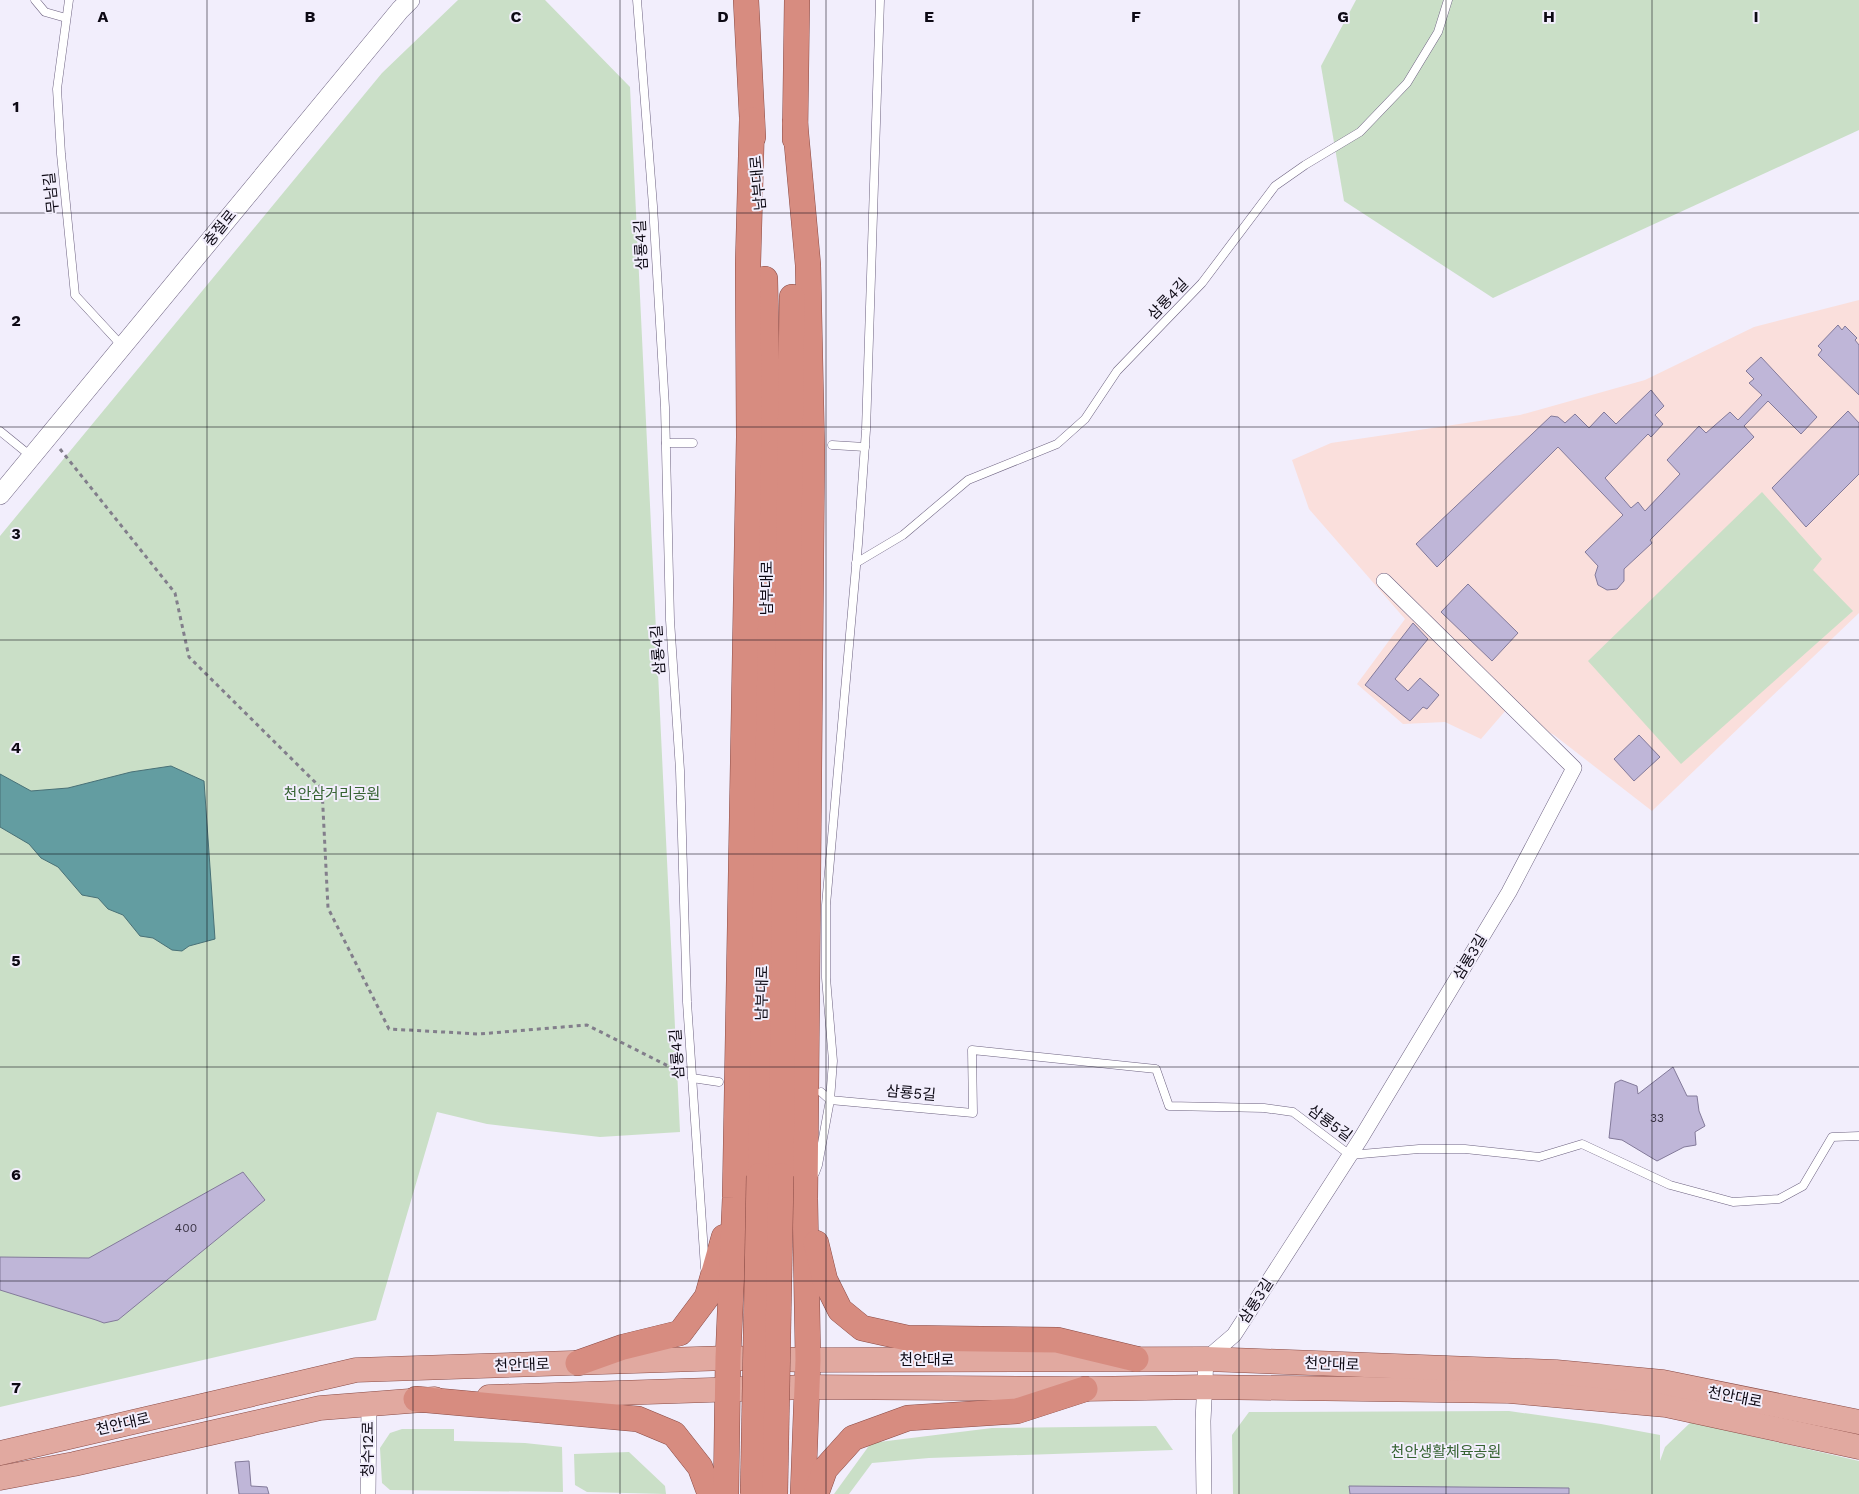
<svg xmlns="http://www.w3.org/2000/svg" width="1859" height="1494" viewBox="0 0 1859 1494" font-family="'Work Sans','Noto Sans KR',sans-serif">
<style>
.education{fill:#fadfdc}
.green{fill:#cadfc7}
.water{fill:#639da1;stroke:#497177}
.building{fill:#bfb6d8;stroke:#837a9a}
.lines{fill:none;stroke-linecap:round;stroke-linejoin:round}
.service-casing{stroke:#6d6280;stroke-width:9}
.minor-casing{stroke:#6d6280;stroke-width:16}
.tertiary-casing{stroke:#6d6280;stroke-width:20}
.primary-casing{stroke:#8a4b45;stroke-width:25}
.trunk-casing{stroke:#8a4b45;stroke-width:26}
.path{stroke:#827e8b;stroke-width:3;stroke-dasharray:4 4;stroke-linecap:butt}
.service{stroke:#fff;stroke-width:8}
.minor{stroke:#fff;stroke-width:15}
.tertiary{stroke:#fff;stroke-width:19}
.primary{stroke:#e1a9a0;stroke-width:24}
.trunk{stroke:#d78c80;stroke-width:25}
.trunk-bridge-casing{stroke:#8a4b45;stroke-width:26;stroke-linecap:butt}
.trunk-bridge{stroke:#d78c80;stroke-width:25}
.grid{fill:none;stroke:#0d0914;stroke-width:1;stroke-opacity:0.55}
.labels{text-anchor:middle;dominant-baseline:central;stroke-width:4;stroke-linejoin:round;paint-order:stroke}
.number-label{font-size:12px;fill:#3a3445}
.street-label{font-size:15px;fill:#0d0914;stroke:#f2eefc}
.park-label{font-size:15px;fill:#366332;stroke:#f2eefc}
.grid-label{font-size:16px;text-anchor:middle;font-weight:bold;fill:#0d0914;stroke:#f2eefc;stroke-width:4;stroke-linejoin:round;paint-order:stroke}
</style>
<rect width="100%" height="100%" fill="#f2eefc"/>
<polygon class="education" points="1859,300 1859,613 1652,811 1554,735 1506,710 1481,739 1445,722 1403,724 1357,684 1405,619 1309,509 1292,460 1331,443 1520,415 1645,380 1754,327"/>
<g class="green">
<polygon points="458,0 545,0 630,87 680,1132 600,1137 487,1124 437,1112 376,1320 0,1407 0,536 382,73"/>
<polygon points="1356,0 1859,0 1859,130 1493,298 1344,201 1321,66"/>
<polygon points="1762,492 1822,559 1813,570 1853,611 1681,764 1588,661"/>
<polygon points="1509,1411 1601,1424 1660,1435 1660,1461 1665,1447 1691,1422 1859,1461 1859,1494 1233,1494 1232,1435 1249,1412"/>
<polygon points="1156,1426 1173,1450 929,1458 872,1463 849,1494 834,1494 871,1443 992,1428"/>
<polygon points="402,1429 454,1429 454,1441 525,1443 562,1447 563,1492 390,1490 382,1483 380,1448 390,1433"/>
<polygon points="629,1452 665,1486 666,1494 587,1492 575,1485 574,1454"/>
</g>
<polygon class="water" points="171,766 204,781 215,939 189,946 182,951 172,950 153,938 140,936 123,915 108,909 98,898 82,895 58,867 41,858 29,844 0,827 0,774 31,791 68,788 131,772"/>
<g class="building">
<polygon points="1838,325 1842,330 1845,326 1857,338 1855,340 1859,345 1859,395 1818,355 1822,350 1818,346"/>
<polygon points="1761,357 1817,417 1801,434 1768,401 1744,426 1754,437 1650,540 1652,543 1624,569 1624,581 1617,589 1607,590 1598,585 1595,575 1598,566 1585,552 1623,515 1558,447 1437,567 1416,544 1551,416 1558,417 1565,423 1575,414 1589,428 1604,412 1616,424 1651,390 1664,406 1655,415 1663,424 1651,437 1648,434 1605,478 1631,508 1638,502 1645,511 1680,474 1667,460 1699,426 1706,433 1730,412 1738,420 1762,395 1749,383 1754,379 1746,371"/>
<polygon points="1848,411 1859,423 1859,474 1806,527 1772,488"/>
<polygon points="1468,584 1518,633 1492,661 1441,612"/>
<polygon points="1413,623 1428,639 1395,679 1408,691 1420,678 1439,695 1427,709 1423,707 1410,721 1365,685"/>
<polygon points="1639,735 1660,757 1634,781 1614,759"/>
<polygon points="1673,1067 1687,1096 1697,1096 1699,1111 1705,1126 1695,1132 1696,1145 1684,1147 1657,1161 1622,1140 1609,1138 1615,1083 1621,1080 1637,1086 1638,1094"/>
<polygon points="243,1172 265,1200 118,1320 104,1323 96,1320 0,1290 0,1257 89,1258"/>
<polygon points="249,1461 251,1486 267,1487 269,1494 239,1494 235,1462"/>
<polygon points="1349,1486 1569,1488 1569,1494 1350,1494"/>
</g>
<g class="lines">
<g class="service-casing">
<g id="service">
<polyline points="35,0 45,12 66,18"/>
<polyline points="69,0 57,89 61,154 75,295 123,347"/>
<polyline points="637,0 653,206 665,407 670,620 680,770 687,1002 705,1268"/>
<polyline points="0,431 32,457"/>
<polyline points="666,443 693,443"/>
<polyline points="832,445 865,447"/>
<polyline points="856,563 903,535 968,480 1057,444 1085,419 1117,371 1202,283 1275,186 1305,165 1360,132 1407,83 1438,32 1448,0"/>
<polyline points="692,1078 719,1082"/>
<polyline points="821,1092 830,1100 973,1113 972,1050 1156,1069 1169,1106 1264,1108 1293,1112 1350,1155 1419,1149 1465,1149 1539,1157 1582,1144 1670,1185 1733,1202 1779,1199 1803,1186 1832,1137 1859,1136"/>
<polyline points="815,1173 818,1165 830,1100 833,1061 826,978 826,905 858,544 866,430 880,0"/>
</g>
</g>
<g class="minor-casing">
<g id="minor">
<polyline points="368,1494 369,1404"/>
<polyline points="1204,1494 1203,1421 1206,1359 1234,1335 1361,1138 1509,892 1574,768 1384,581"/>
</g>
</g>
<g class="tertiary-casing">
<polyline id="tertiary" points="0,495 400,10 410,0"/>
</g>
<g class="primary-casing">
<g id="primary">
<polyline points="489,1397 807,1387 1085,1389 1204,1387 1509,1391 1666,1405 1859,1447"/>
<polyline points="0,1453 356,1370 728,1358 808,1360 1206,1359 1556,1372 1663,1382 1859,1422"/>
<polyline points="0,1478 74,1464 320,1408 435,1399"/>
</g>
</g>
<g class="trunk-casing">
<g id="trunk">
<polyline points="746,0 753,137"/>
<polyline points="795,123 808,265 812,450 805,1199 808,1360 803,1494"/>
<polyline points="795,139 797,0"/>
<path d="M759,1176C763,877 772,578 765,279"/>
<polyline points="781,1176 792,297"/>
<polyline points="816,1243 825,1280 840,1310 862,1328 907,1338 1057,1340 1136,1359"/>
<polyline points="578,1363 623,1347 680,1333 707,1297 724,1237"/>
<polyline points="416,1399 638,1419 674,1434 700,1467 710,1494"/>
<polyline points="726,1494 728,1358 735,1198 749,437 748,264 752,120"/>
<polyline points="816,1494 825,1469 853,1438 908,1418 1017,1411 1085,1389"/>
</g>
</g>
<polyline class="path" points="60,449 175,593 189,657 322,789 328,908 389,1029 479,1034 587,1025 680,1072"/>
<use href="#service" class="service"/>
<use href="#minor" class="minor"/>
<use href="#tertiary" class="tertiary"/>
<use href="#primary" class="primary"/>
<use href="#trunk" class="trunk"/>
<g class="trunk-bridge-casing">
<g id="trunk-bridge">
<polyline points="753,1494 759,1176"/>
<polyline points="775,1494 781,1176"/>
</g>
</g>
<use href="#trunk-bridge" class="trunk-bridge"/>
</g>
<path class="grid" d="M207,0V1494M413,0V1494M620,0V1494M826,0V1494M1033,0V1494M1239,0V1494M1446,0V1494M1652,0V1494M0,213H1859M0,427H1859M0,640H1859M0,854H1859M0,1067H1859M0,1281H1859"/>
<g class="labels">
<g class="number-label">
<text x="1657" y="1118">33</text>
<text x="186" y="1228">400</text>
</g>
<g class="street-label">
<text transform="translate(758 183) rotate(-95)">남부대로</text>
<text transform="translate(51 193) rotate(-96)">무남길</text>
<text transform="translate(220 228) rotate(-51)">충절로</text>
<text transform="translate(641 245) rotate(-93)">삼룡4길</text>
<text transform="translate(1168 299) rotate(-46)">삼룡4길</text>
<text transform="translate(767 588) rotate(-90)">남부대로</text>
<text transform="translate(658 650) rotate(-94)">삼룡4길</text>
<text transform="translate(1470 957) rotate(-59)">삼룡3길</text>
<text transform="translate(762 993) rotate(-89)">남부대로</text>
<text transform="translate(677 1054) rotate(-94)">삼룡4길</text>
<text transform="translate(911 1093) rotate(5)">삼룡5길</text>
<text transform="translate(1330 1123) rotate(36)">삼룡5길</text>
<text transform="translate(1256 1301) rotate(-57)">삼룡3길</text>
<text x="927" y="1360">천안대로</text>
<text transform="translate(1332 1364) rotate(2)">천안대로</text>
<text transform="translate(522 1365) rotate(-2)">천안대로</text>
<text transform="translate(1735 1397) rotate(11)">천안대로</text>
<text transform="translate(123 1424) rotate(-13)">천안대로</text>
<text transform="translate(368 1449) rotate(-90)">청수12로</text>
</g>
<g class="park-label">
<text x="332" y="794">천안삼거리공원</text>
<text x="1446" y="1452">천안생활체육공원</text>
</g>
</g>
<g class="grid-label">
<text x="103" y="22">A</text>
<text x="310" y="22">B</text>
<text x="516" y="22">C</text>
<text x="723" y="22">D</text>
<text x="929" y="22">E</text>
<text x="1136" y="22">F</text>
<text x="1343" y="22">G</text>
<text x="1549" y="22">H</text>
<text x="1756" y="22">I</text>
<text x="16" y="112">1</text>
<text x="16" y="326">2</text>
<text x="16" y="539">3</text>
<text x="16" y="753">4</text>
<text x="16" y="966">5</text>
<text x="16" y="1180">6</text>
<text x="16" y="1393">7</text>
</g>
</svg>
